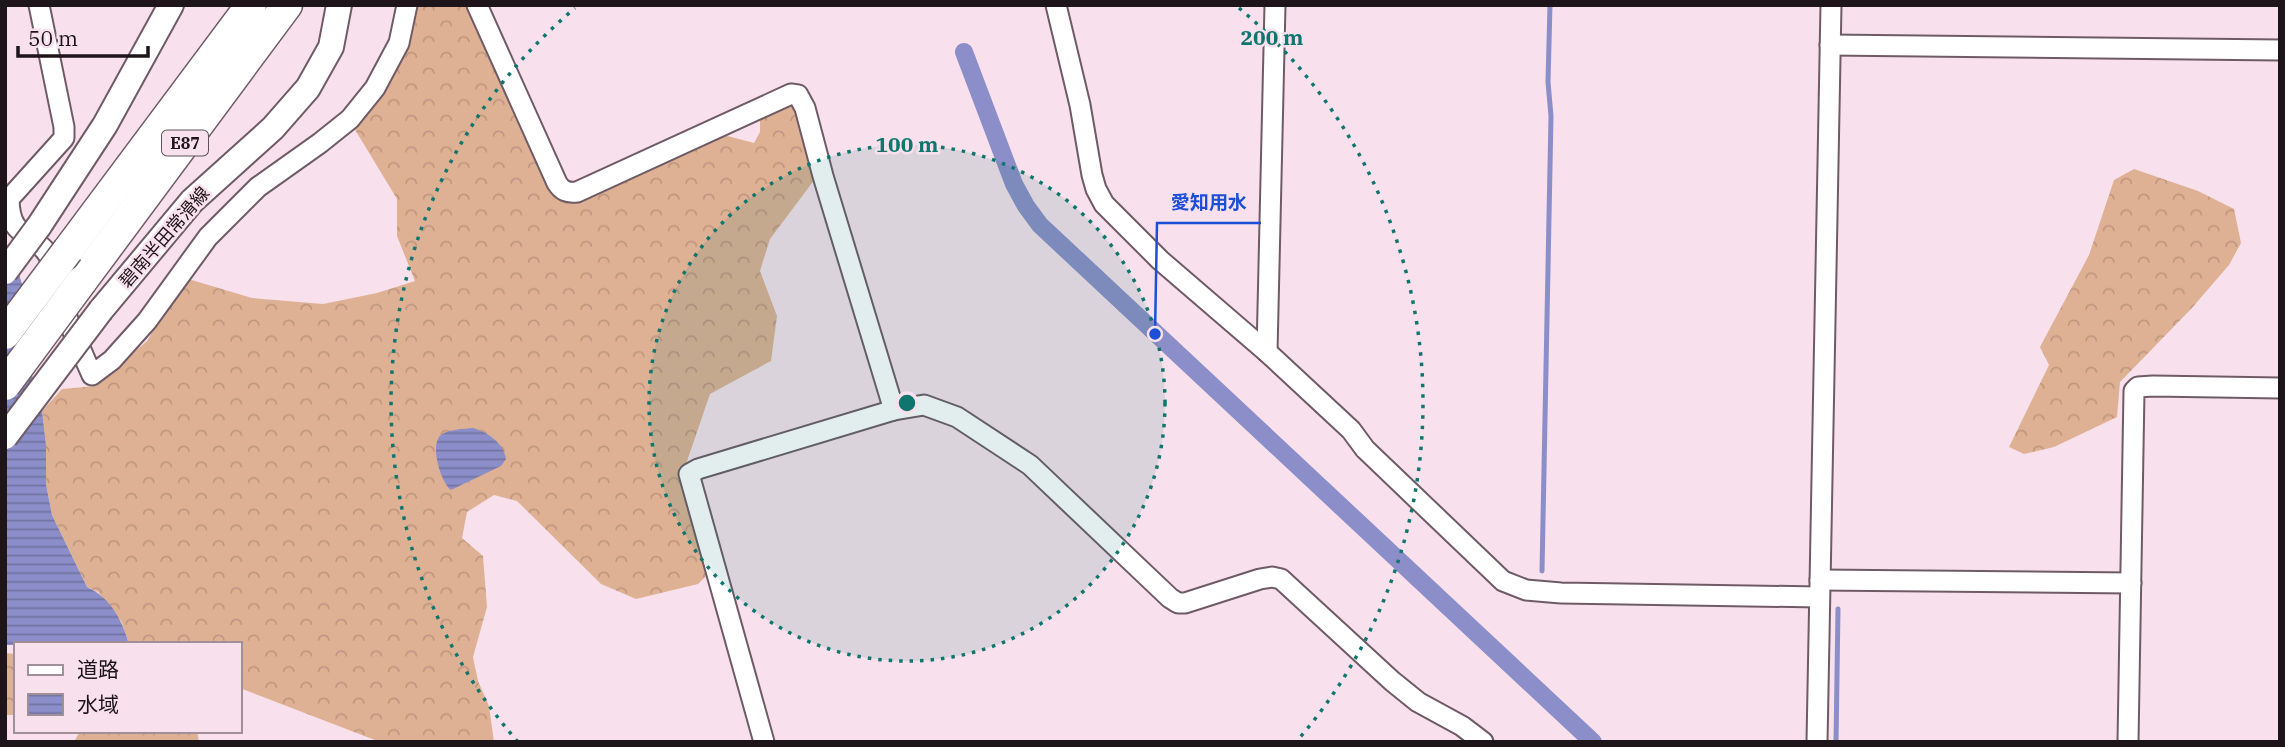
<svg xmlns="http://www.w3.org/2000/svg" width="2285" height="747" viewBox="0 0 2285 747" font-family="'IBM Plex Serif','Noto Sans JP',serif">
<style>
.forest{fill:url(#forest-crowns)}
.water{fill:url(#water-rules)}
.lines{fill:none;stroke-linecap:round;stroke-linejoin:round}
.stream{stroke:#8b8ec8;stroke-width:5}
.canal{stroke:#8b8ec8;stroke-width:18}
.minor-casing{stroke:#6f5b65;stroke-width:23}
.major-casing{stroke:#6f5b65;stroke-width:28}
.highway-casing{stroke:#6f5b65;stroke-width:33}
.minor{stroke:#fff;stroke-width:19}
.major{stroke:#fff;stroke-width:24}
.highway{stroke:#fff;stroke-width:30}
.major-bridge-casing{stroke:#6f5b65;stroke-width:28;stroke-linecap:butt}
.highway-bridge-casing{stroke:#6f5b65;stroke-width:33;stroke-linecap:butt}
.major-bridge{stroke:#fff;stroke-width:24}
.highway-bridge{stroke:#fff;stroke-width:30}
.ring{fill:none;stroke:#0f766e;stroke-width:3.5;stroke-dasharray:3.5 7}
.labels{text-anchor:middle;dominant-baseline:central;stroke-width:5;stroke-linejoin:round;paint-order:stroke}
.shield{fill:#f8e1ec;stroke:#5f5258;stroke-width:2}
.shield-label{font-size:16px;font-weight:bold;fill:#1d1519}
.street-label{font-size:18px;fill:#1d1519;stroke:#f8e1ec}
.centre{fill:#0f766e;stroke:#f8e1ec;stroke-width:3.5}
.ring-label{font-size:21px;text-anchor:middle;font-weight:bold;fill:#0f766e;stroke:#f8e1ec;stroke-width:5;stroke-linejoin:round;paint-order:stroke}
.leader{fill:none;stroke:#1d4ed8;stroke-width:2.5}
.callout-dot{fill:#1d4ed8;stroke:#f8e1ec;stroke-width:2.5}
.callout-label{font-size:19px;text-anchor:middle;font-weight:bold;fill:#1d4ed8;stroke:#f8e1ec;stroke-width:5;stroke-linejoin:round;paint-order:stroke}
</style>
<defs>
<pattern id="forest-crowns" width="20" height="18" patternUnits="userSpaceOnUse" patternTransform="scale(1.75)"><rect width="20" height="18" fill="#dfb194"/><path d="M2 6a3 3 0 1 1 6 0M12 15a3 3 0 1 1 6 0" fill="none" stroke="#bf977f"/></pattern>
<pattern id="water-rules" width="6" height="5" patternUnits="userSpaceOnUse" patternTransform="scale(1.75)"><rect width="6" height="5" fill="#8b8ec8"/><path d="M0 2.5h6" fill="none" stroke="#7173a2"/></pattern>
</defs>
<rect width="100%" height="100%" fill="#f8e1ec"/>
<g class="forest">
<polygon points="414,5 471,5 564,196 720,134 754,143 760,132 760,114 793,100 815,179 770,239 760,271 777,316 771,361 710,394 684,470 707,575 698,584 636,599 601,584 517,501 494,495 467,512 462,538 483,556 487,607 473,657 478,681 489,706 494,742 380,742 240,688 240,644 129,644 121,621 98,592 87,587 52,515 46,484 46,445 42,411 62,389 95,386 147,341 185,278 252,298 323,304 377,293 415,281 397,236 397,199 354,128"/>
<polygon points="2134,169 2198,191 2234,209 2241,243 2229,265 2191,309 2120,382 2117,417 2054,447 2024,454 2009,447 2049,365 2040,347 2089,255 2114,180"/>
<polygon points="5,653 16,654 16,715 5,715"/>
<polygon points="80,731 197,731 199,742 74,742"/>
</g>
<g class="water">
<path d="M5,259L18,271L36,329L32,340V375L42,411L46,445V484L52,515L87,587C111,598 122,620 129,644L5,645Z"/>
<path d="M473,428C487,432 504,443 506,459L501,466L451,490C441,483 429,444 441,435C449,429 463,429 473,428Z"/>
</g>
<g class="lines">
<g class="stream">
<polyline points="1542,571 1551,116 1548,82 1550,5"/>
<polyline points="1836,742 1838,609"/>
</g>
<polyline class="canal" points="964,52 1014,184 1026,206 1040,225 1593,742"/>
<g class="minor-casing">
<g id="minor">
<path d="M39,5L64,127V138L9,199C10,239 29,229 47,253C57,267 55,285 60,300C70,326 81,350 92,375L112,360L147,321L208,237L258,187L320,143L350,119L375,88L399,43L407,5"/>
<path d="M477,5L557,183C562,191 567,193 577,192L791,94L798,95L805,108L823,176L894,410"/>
<polyline points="1056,5 1080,105 1092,175 1096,189 1104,204 1160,260 1267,352 1351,430 1365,449 1503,581 1526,590 1561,593 1819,597"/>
<polyline points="1830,45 2280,50"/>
<polyline points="1267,352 1275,5"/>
<polyline points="1820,580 2131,583"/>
<polyline points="764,742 689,474 698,469 894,410 924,405 957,417 1030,465 1170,598 1178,603 1185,603 1260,579 1272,577 1281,579 1392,681 1418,702 1462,726 1483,742"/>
<polyline points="1817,742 1831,5"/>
<polyline points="2128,742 2134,391 2138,387 2153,386 2280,388"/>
</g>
</g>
<g class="major-casing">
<g id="major">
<polyline points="39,226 105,125 171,5"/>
<polyline points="101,310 192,201 273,128 308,88 331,47 339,5"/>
</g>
</g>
<g class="highway-casing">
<g id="highway">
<polyline points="68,250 251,5"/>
<polyline points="82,281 287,5"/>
</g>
</g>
<use href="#minor" class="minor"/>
<use href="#major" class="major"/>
<use href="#highway" class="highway"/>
<g class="major-bridge-casing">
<g id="major-bridge">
<polyline points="5,272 39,226"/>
<polyline points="5,437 101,310"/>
</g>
</g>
<g class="highway-bridge-casing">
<g id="highway-bridge">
<polyline points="5,334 68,250"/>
<polyline points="5,385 82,281"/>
</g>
</g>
<use href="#major-bridge" class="major-bridge"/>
<use href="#highway-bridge" class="highway-bridge"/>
</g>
<circle cx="907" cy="403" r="258" fill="#0f766e" fill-opacity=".12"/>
<g class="ring">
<circle cx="907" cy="403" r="258"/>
<path d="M518 742A516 516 0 0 1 575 8M1239 8A516 516 0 0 1 1296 742"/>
</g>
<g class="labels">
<rect class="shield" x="162" y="130.5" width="46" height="25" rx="5"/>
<g class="shield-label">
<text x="185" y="143">E87</text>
</g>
<g class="street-label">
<text transform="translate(164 237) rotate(-49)">碧南半田常滑線</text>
</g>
</g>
<circle cx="907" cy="403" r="10" class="centre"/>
<g class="ring-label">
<text x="1272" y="45">200 m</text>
<text x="907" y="152">100 m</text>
</g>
<path class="leader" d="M1155 334L1157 223H1261"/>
<circle class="callout-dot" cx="1155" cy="334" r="7"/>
<g class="callout-label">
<text x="1209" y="209">愛知用水</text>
</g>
<rect width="2285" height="747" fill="none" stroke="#1d1519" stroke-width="14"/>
<rect x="14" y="642" width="228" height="91" fill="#f8e1ec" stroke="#a08f98" stroke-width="2"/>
<rect x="28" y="665" width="35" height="10" fill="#ffffff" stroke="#a08f98" stroke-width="2"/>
<text x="77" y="677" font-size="21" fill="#1d1519">道路</text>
<rect x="28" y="694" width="35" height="21" fill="url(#water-rules)" stroke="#a08f98" stroke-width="2"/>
<text x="77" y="712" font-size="21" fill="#1d1519">水域</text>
<path d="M18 46v10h130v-10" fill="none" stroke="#1d1519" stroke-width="3.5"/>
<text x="28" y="46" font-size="21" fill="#1d1519" stroke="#f8e1ec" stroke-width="5" paint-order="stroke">50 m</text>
</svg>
